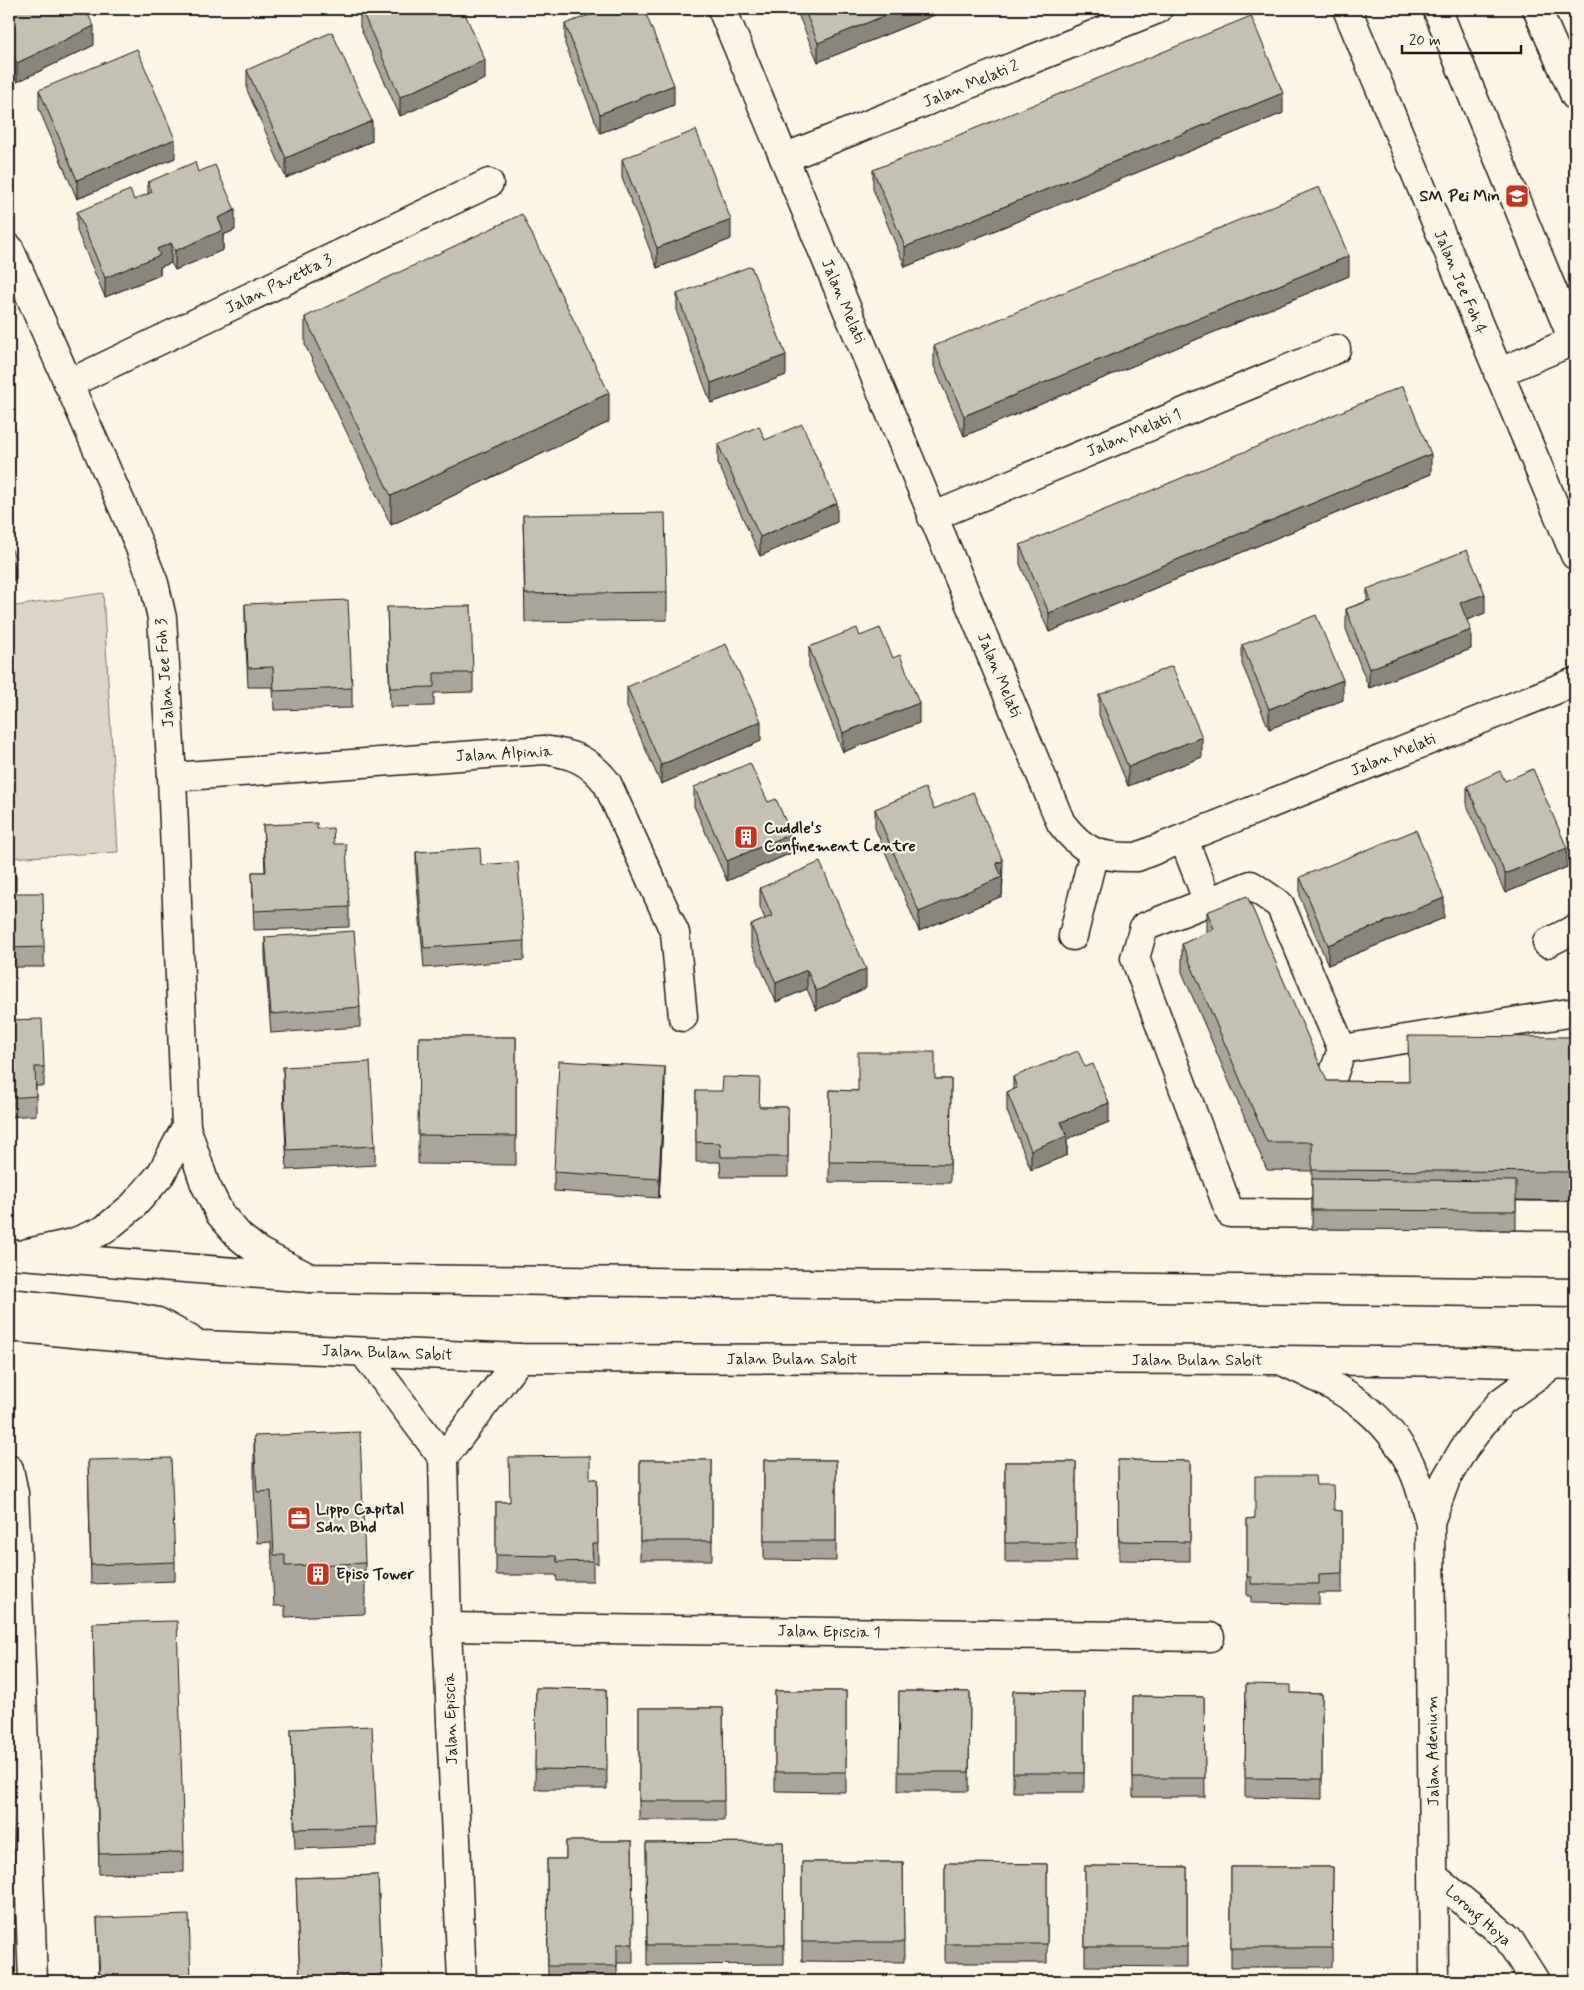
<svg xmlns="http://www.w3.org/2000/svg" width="1584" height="1990" viewBox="0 0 1584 1990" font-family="Mynerve,sans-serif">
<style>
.green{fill:#dbd5c8;stroke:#7c7872}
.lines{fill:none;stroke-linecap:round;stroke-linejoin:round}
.minor-casing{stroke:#1c1c1c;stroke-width:31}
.major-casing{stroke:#1c1c1c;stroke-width:31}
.minor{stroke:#fcf5e5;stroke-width:28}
.major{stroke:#fcf5e5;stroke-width:28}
.wall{fill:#a9a59a;stroke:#1c1c1c}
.shaded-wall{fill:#89867d;stroke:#1c1c1c}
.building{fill:#c4c0b3;stroke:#1c1c1c}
.labels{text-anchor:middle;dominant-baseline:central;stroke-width:4.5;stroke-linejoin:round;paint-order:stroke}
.street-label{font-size:16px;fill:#1c1c1c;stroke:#fcf5e5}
.poi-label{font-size:16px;font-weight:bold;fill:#1c1c1c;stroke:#fcf5e5;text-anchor:start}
</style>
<rect width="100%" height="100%" fill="#fcf5e5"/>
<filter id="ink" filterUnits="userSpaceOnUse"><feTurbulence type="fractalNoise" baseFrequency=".02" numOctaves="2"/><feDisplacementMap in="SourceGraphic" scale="10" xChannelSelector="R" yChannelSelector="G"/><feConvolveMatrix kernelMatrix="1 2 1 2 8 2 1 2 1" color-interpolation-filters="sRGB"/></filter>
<g filter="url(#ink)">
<polygon class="green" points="103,593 118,852 9,858 9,607"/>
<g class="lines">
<g class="minor-casing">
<g id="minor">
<path d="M722,9L1061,823C1084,853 1100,858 1137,857L1575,682"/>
<polyline points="1347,9 1575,555"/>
<polyline points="1437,9 1575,345"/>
<polyline points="1537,9 1575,96"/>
<polyline points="784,158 1158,9"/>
<polyline points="9,248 132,528 154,583 162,618 172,777 186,1127 205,1184 220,1214 240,1237 259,1252 310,1278"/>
<polyline points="1498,373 1573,341"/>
<polyline points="68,384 489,183"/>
<polyline points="932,517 1336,349"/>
<path d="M172,777L544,750C573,754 589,760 607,783L675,933L683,1017"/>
<polyline points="1184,840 1208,902"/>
<polyline points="1073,936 1094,852"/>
<polyline points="1547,943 1575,929"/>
<polyline points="1342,1049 1575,1012"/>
<polyline points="1327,1093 1342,1049 1280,905 1251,885 1144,927 1135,958 1230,1213 1349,1214"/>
<polyline points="1479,1215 1575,1216"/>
<polyline points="28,1253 73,1243 104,1230 133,1206 161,1174 186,1127"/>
<polyline points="364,1353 443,1458 447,1627 462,1981"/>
<path d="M1280,1360C1339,1388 1384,1407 1413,1470C1421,1486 1424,1505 1430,1522L1434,1981"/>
<polyline points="443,1458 520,1358"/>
<polyline points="9,1469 14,1493 16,1537 33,1981"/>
<polyline points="1430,1522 1446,1479 1463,1450 1482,1424 1502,1401 1552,1365"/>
<polyline points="447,1627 1210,1637"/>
<polyline points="1434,1877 1508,1938 1535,1981"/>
</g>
</g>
<g class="major-casing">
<g id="major">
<polyline points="9,1254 310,1278 1575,1293"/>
<polyline points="9,1303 128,1316 158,1322 189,1339"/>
<polyline points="9,1327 201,1345 520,1358 1280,1360 1478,1362 1575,1365"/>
</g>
</g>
<use href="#minor" class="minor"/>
<use href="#major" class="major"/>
</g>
<g class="wall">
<polygon points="9,9 94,45 17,82 9,65"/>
<polygon points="360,9 463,9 485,79 400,116 360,27"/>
<polygon points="796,9 949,9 818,62"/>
<polygon points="565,24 674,105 600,133 565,44"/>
<polygon points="247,70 372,141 286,178 247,90"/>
<polygon points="39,90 175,158 77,199 39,109"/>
<polygon points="1283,113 905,267 873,189 873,170"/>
<polygon points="622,159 731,239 657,268 622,178"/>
<polygon points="198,172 235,230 223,235 223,250 175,270 171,263 160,267 160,275 105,297 77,231 77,212 134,200 148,194 148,182"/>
<polygon points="1349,276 964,436 934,366 934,346"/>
<polygon points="677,294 786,375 711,403 677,313"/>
<polygon points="305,317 609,422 391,525 305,345"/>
<polygon points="765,440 837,522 760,556 718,463 718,444"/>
<polygon points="1431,474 1049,632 1020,564 1020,545"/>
<polygon points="523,515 667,592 667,620 525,622"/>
<polygon points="1367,589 1485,613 1467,620 1471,649 1369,688 1346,629 1346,609 1367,601"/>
<polygon points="245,604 352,688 352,708 274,710 273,687 248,687 245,623"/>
<polygon points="387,607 473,673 473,692 434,693 434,706 390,707"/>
<polygon points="860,636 919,723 843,752 809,666 809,647"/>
<polygon points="1242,645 1343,700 1269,729 1242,664"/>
<polygon points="627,687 761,741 661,784 627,707"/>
<polygon points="1099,695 1202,757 1128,786 1099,715"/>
<polygon points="1467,786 1567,867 1505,893 1467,805"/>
<polygon points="694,787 791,853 727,881 694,806"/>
<polygon points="875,809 934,809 1003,880 1002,896 919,931 875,828"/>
<polygon points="263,825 317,829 334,844 349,907 349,927 254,930 252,872 265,872"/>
<polygon points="416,852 481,865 524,941 524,960 424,968 416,872"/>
<polygon points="9,876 16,893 44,947 44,967 9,967"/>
<polygon points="1300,877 1444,918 1328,965 1300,897"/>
<polygon points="760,888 866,988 816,1010 807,989 776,1002 751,945 751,925 765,919 760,907"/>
<polygon points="1207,912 1327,1081 1408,1082 1575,1037 1575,1201 1516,1200 1516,1230 1312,1229 1312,1171 1267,1170 1182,972 1182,944 1207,933"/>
<polygon points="265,937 360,1007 360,1027 271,1033 265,956"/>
<polygon points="9,1020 44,1067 44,1086 36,1086 36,1115 10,1117 10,1152 9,1152"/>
<polygon points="419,1037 516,1037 516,1165 418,1164"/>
<polygon points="283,1067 375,1146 375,1165 287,1170 283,1086"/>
<polygon points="1085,1067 1109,1122 1067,1139 1067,1155 1031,1170 1007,1111 1007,1092 1013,1089 1013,1077"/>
<polygon points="935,1079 951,1079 950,1183 829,1182 830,1090 858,1091"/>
<polygon points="665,1087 659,1198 554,1191 554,1172"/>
<polygon points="696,1091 759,1107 788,1107 788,1177 721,1177 720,1162 696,1162"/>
<polygon points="254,1436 365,1563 365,1614 285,1617 285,1606 274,1606 271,1542 257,1543 254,1487"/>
<polygon points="88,1460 175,1562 175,1581 91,1584"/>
<rect x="640" y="1460" width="72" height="100"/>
<polygon points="764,1460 836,1460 836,1561 764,1560"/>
<polygon points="1118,1460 1190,1461 1190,1561 1119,1560"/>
<rect x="1005" y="1462" width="71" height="100"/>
<polygon points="590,1479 597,1479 598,1564 593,1563 593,1581 557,1581 556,1575 496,1575 496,1502 510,1502"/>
<polygon points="1316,1485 1334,1510 1342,1511 1342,1593 1319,1593 1319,1604 1251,1603 1251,1596 1247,1596 1247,1519 1255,1518"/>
<polygon points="93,1623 184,1852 184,1872 99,1874"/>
<polygon points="1246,1684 1291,1693 1322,1694 1322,1799 1245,1797"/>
<polygon points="536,1688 606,1689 607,1789 535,1789"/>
<polygon points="775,1691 846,1691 846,1792 775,1791"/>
<polygon points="899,1691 970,1692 969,1791 898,1791"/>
<polygon points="1013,1691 1084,1692 1084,1792 1013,1792"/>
<polygon points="1133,1696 1204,1697 1205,1797 1133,1797"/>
<polygon points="639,1708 723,1708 724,1820 639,1820"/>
<polygon points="291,1729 377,1827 377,1846 295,1849"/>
<polygon points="566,1841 632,1841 633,1963 617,1963 617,1981 548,1981 547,1859 566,1859"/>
<polygon points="783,1842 784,1964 647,1965 646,1843"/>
<polygon points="802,1862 903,1862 904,1962 802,1961"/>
<polygon points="945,1863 1047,1864 1047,1963 945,1963"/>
<polygon points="1085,1866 1187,1867 1187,1967 1085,1966"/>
<polygon points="1231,1867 1333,1867 1332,1967 1231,1967"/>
<polygon points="378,1875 382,1981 300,1981 296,1878"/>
<polygon points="97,1918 191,1981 99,1981"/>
</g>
<g class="shaded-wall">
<polygon points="901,9 949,9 818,62 818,43"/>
<polygon points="94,26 94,45 17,82 17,63"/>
<polygon points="485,60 485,79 400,116 400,97"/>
<polygon points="674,85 674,105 600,133 600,114"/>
<polygon points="1283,93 1283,113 905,267 905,247"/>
<polygon points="372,121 372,141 286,178 286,158"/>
<polygon points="175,139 175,158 77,199 77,180"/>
<polygon points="235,210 235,230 223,235 223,250 175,270 175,251 218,218"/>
<polygon points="731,220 731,239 657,268 657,248"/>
<polygon points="171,243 171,263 160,267 160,275 105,297 105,278 157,249"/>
<polygon points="1349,256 1349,276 964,436 964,416"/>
<polygon points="786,355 786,375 711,403 711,383"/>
<polygon points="609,393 609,422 391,525 391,496"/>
<polygon points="1431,454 1431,474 1049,632 1049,613"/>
<polygon points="837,503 837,522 760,556 760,537"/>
<polygon points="16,560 16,579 9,582 9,563"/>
<polygon points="1485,594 1485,613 1460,623 1460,603"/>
<polygon points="1471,630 1471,649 1369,688 1369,669"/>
<polygon points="1343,680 1343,700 1269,729 1269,709"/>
<polygon points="919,703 919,723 843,752 843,733"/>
<polygon points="761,721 761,741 661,784 661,765"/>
<polygon points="1202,737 1202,757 1128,786 1128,767"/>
<polygon points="791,834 791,853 727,881 727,861"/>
<polygon points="1567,848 1567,867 1505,893 1505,874"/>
<polygon points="1003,861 1002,896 919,931 919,912 996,863"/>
<polygon points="1444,898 1444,918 1328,965 1328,945"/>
<polygon points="866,969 866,988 816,1010 816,991"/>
<polygon points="807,970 807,989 776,1002 776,983"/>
<polygon points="665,1067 665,1087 659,1198 659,1179"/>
<polygon points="1109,1103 1109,1122 1067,1139 1067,1155 1031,1170 1031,1150 1061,1122"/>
</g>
<g class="building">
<polygon points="9,9 85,9 94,26 17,63 9,46"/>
<polygon points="361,9 463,9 485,60 400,97"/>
<polygon points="605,9 644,9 674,85 600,114 565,24"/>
<polygon points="804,9 901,9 818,43"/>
<polygon points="1251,16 1283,93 905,247 873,170"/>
<polygon points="332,32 372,121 286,158 247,70"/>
<polygon points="137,49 175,139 77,180 39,90"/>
<polygon points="696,130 731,220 657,248 622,159"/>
<polygon points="195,162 198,172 215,165 235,210 218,218 223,230 175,251 171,243 157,249 160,255 105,278 77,212 130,190 134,200 152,192 148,182"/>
<polygon points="1319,187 1349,256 964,416 934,346"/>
<polygon points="522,214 609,393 391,496 305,317"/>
<polygon points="751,266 786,355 711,383 677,294"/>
<polygon points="1403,386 1431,454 1049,613 1020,545"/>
<polygon points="802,424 837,503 760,537 718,444 759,426 765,440"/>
<polygon points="665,513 667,592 525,594 523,515"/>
<polygon points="9,543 16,560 9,563"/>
<polygon points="1467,550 1485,594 1460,603 1471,630 1369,669 1346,609 1371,600 1367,589"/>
<polygon points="348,600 352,688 274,691 273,667 248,668 245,604"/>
<polygon points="471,606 473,673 434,673 434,687 390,688 387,607"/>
<polygon points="1316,615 1343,680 1269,709 1242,645"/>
<polygon points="857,628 860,636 880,628 893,658 900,655 919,703 843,733 809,647"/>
<polygon points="726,644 761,721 661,765 627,687"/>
<polygon points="1172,666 1202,737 1128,767 1099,695"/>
<polygon points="750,763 768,802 776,799 791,834 727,861 694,787"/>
<polygon points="1533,769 1567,848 1505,874 1467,786 1500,771 1505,781"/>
<polygon points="925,788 934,809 973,792 1003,861 996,863 1002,877 919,912 875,809"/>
<polygon points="317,823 317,829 333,828 334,844 346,844 349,907 254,911 252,872 266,872 263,825"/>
<polygon points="1416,830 1444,898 1328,945 1300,877"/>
<polygon points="480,848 481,865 518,862 524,941 424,948 416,852"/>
<polygon points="820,862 866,969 816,991 807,970 776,983 751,925 772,916 760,888"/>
<polygon points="9,876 16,876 16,893 43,893 44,947 9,948"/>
<polygon points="1247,896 1327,1081 1409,1082 1408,1036 1575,1037 1575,1172 1312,1170 1312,1142 1267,1142 1182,944 1214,929 1207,912"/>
<polygon points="354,931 360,1007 271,1014 265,937"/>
<polygon points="42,1019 44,1067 35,1067 36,1096 9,1098 10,1133 9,1133 9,1020"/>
<polygon points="419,1037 516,1037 516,1136 418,1135"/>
<polygon points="1078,1051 1085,1067 1093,1064 1109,1103 1061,1122 1067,1136 1031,1150 1007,1092 1017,1088 1013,1077"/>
<polygon points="858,1052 935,1052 935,1079 951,1079 950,1164 829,1162 830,1090 858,1091"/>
<polygon points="559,1061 665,1067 659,1179 554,1172"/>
<polygon points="370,1062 375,1146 287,1150 283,1067"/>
<polygon points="723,1077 760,1078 759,1107 788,1107 788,1157 721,1157 720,1143 696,1142 696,1091 722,1091"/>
<polygon points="1312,1179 1516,1181 1516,1211 1312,1210"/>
<polygon points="360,1432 365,1563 285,1566 285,1555 274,1555 271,1491 257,1492 254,1436"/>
<polygon points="590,1456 590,1479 597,1479 598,1544 592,1544 593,1561 557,1562 556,1556 496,1555 496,1502 510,1502 509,1457"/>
<polygon points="171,1458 175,1562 91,1565 88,1460"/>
<rect x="640" y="1460" width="72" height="81"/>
<rect x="764" y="1460" width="72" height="81"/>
<polygon points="1118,1460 1190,1461 1190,1542 1119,1541"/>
<rect x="1005" y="1462" width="71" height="81"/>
<polygon points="1255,1476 1315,1476 1316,1485 1333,1485 1334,1510 1342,1511 1342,1573 1319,1574 1319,1584 1251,1584 1251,1577 1247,1577 1247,1519 1255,1518"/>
<polygon points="177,1621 184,1852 99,1854 93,1623"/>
<polygon points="1246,1684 1291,1685 1291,1693 1322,1694 1322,1779 1245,1778"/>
<polygon points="536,1688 606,1689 607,1770 535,1769"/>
<rect x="775" y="1691" width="71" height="81"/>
<polygon points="899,1691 970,1692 969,1772 898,1772"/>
<polygon points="1013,1691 1084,1692 1084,1773 1013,1773"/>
<polygon points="1133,1696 1204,1697 1205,1778 1133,1778"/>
<polygon points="639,1708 723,1708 724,1801 639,1801"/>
<polygon points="372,1726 377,1827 295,1829 291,1729"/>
<polygon points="566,1841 632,1841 633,1944 617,1944 617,1966 548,1966 547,1859 566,1859"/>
<polygon points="783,1842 784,1945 647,1945 646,1843"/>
<polygon points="802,1862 903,1862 904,1942 802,1942"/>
<polygon points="945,1863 1047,1864 1047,1944 945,1944"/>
<polygon points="1085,1866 1187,1867 1187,1947 1085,1947"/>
<polygon points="1231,1867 1333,1867 1332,1948 1231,1948"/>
<polygon points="378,1875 382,1975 300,1978 296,1878"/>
<polygon points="189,1915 191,1981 100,1981 97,1918"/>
</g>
</g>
<defs>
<g id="school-square" transform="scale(1.25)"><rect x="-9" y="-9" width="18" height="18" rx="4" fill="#c8321e" stroke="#fcf5e5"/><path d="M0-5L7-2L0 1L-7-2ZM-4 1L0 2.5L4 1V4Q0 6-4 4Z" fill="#fff"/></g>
<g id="building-square" transform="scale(1.25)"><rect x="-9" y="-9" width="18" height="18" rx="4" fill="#c8321e" stroke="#fcf5e5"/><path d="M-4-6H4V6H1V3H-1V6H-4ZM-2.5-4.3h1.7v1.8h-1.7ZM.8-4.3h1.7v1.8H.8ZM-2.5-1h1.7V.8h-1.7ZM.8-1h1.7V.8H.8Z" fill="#fff"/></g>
<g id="office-square" transform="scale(1.25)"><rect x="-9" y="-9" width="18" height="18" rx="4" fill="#c8321e" stroke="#fcf5e5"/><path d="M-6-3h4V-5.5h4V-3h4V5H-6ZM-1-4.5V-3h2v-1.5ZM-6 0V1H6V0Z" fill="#fff"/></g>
</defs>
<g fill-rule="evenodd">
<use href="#school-square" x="1517" y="196"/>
<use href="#building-square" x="746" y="837"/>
<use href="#office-square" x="299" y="1518"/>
<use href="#building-square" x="318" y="1574"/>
</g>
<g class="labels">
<g class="street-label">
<text transform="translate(971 84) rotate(-22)">Jalan Melati 2</text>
<text transform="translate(1460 282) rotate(67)">Jalan Jee Foh 4</text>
<text transform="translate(279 284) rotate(-26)">Jalan Pavetta 3</text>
<text transform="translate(843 301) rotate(67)">Jalan Melati</text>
<text transform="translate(1134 433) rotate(-23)">Jalan Melati 1</text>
<text transform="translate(165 673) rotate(-94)">Jalan Jee Foh 3</text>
<text transform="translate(999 675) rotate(67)">Jalan Melati</text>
<text transform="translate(504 754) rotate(-3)">Jalan Alpinia</text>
<text transform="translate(1393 755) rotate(-22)">Jalan Melati</text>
<text transform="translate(387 1353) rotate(2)">Jalan Bulan Sabit</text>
<text x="792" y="1359">Jalan Bulan Sabit</text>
<text x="1197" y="1360">Jalan Bulan Sabit</text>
<text transform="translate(829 1632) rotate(1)">Jalan Episcia 1</text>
<text transform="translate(451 1719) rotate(-92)">Jalan Episcia</text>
<text transform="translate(1433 1751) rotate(-91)">Jalan Adenium</text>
<text transform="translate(1478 1916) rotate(42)">Lorong Hoya</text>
</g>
<g class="poi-label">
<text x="1500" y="196" text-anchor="end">SM Pei Min</text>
<text x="764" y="828">Cuddle's<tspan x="764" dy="18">Confinement Centre</tspan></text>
<text x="316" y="1509">Lippo Capital<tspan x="316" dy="18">Sdn Bhd</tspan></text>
<text x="336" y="1574">Episo Tower</text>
</g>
</g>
<rect width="1584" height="1990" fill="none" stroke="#fcf5e5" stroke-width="30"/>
<rect x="15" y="15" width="1554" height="1960" fill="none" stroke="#1c1c1c" stroke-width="2" filter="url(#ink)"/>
<path d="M1402 45v8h119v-8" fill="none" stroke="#1c1c1c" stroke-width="2.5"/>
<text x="1409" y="45" font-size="15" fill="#1c1c1c" stroke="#fcf5e5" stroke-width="4" paint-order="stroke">20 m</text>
</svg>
